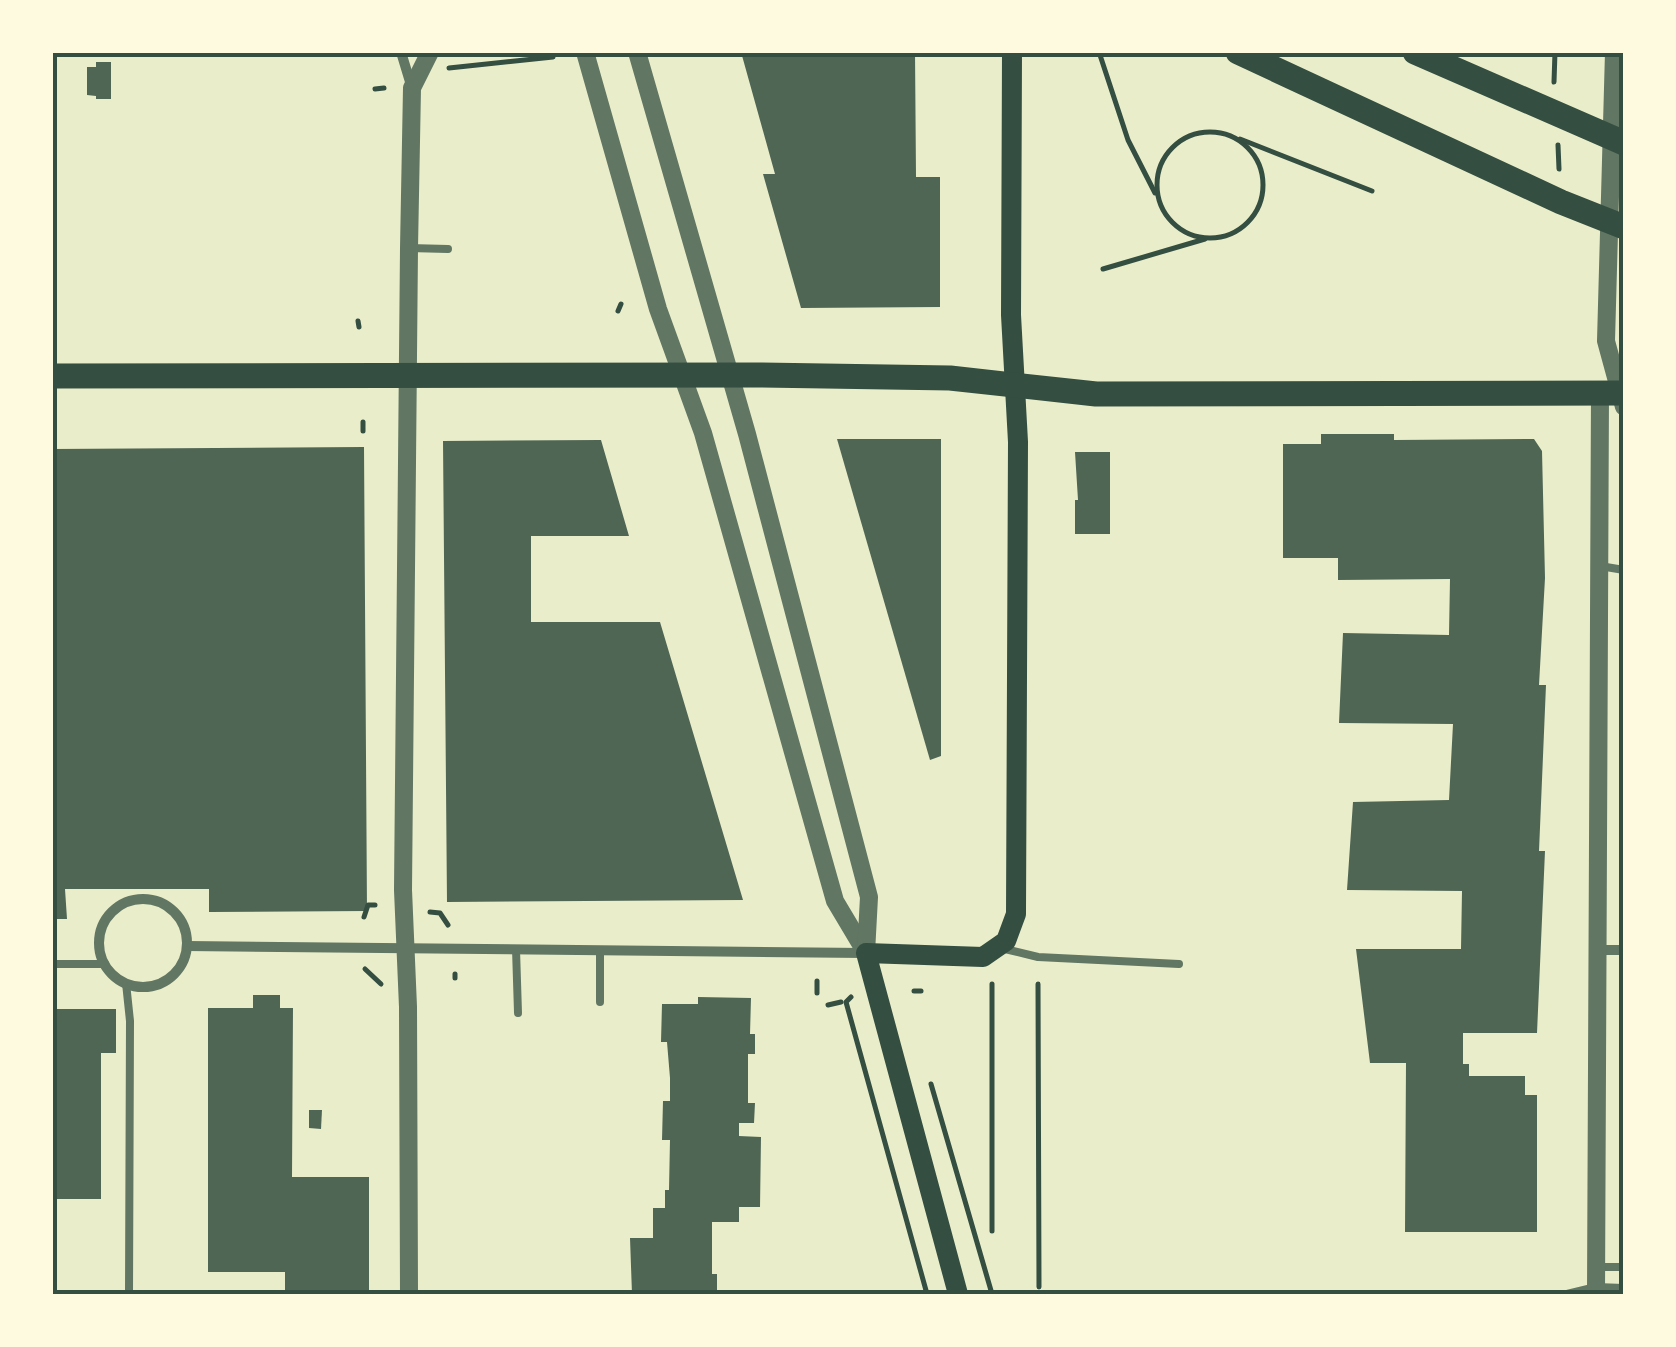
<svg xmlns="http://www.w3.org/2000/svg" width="1676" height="1347" viewBox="0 0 1676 1347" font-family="'Fira Sans Condensed',sans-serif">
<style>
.building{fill:#4f6655}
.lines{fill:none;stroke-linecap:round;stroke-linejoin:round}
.path{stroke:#344e41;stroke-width:5}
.service{stroke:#617663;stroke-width:8}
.minor{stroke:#617663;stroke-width:10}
.tertiary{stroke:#617663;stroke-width:18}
.secondary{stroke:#344e41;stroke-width:20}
.primary{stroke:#344e41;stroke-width:25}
.neatline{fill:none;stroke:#344e41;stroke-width:4}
</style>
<rect width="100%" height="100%" fill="#e9edc9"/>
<g class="building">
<polygon points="741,52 915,52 916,177 940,177 940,307 801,308 763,174 775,174"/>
<polygon points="96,62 111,62 111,99 96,99 96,96 87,95 87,67 96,67"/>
<polygon points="1321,434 1394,434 1394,440 1534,439 1542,451 1545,578 1539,685 1546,685 1539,851 1545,851 1537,1033 1463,1033 1463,1064 1469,1064 1469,1076 1525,1076 1525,1095 1537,1095 1537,1232 1405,1232 1406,1063 1370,1063 1356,949 1461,949 1462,891 1347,890 1353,802 1449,800 1453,724 1339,723 1343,633 1449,635 1450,579 1338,580 1338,558 1283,558 1283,444 1321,444"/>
<polygon points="837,439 941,439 941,756 930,760"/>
<polygon points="601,440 629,536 531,536 531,622 660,622 743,900 447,902 443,441"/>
<polygon points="364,447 367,911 209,912 209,889 65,889 67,919 52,919 52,449"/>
<polygon points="1075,452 1110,452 1110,534 1075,534 1075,500 1078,500"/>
<polygon points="253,995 280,995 280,1008 293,1008 292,1177 369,1177 369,1294 285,1294 285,1272 208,1272 208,1008 253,1008"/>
<polygon points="698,997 751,998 750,1034 755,1034 755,1054 748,1054 748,1103 755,1103 754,1123 739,1123 739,1136 761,1137 760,1207 739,1207 739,1222 712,1222 712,1274 717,1274 717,1292 632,1294 630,1238 653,1238 653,1208 665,1208 665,1190 669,1190 670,1140 662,1140 663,1101 670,1101 670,1078 667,1042 661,1042 662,1004 698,1004"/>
<polygon points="52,1009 116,1009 116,1053 101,1053 101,1199 55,1199"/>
<polygon points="309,1110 322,1110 321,1129 309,1128"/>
</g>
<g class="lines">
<g class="path">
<polyline points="1099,52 1128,140 1155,193"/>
<polyline points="449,68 553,57"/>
<polyline points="1554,82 1555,52"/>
<polyline points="375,89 384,88"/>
<circle cx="1210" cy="185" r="53"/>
<polyline points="1240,139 1372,191"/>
<polyline points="1558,145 1559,169"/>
<polyline points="1103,269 1205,239"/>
<polyline points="618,311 621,304"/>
<polyline points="358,321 359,327"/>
<polyline points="363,431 363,422"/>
<polyline points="430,912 440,913 448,925"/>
<polyline points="364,917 368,905 375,905"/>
<polyline points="365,969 381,984"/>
<polyline points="455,974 455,978"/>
<polyline points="1038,984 1039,1287"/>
<polyline points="914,991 921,991"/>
<polyline points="817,993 817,981"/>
<polyline points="851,997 846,1002 927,1294"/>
<polyline points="828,1005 841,1002"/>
<polyline points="931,1084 992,1294"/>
<polyline points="992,1231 992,984"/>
</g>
<g class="service">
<polyline points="409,248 448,249"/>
<polyline points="1600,566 1624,570"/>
<polyline points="516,949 518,1013"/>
<polyline points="1005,949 1038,957 1179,964"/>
<polyline points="600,950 600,1002"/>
<polyline points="52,964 105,964"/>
<polyline points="126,983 130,1021 129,1294"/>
<polyline points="1596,1267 1624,1267"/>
<polyline points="1567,1294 1596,1287 1624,1288"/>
</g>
<g class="minor">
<polyline points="401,52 411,85"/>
<circle cx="143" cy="943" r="44"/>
<polyline points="187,946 865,953"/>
<polyline points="1597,950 1624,950"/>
</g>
<g class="tertiary">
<polyline points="585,52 658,309 703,433 835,901 866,953"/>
<polyline points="637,52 747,434 869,897 866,953"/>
<polyline points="1614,52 1606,341 1624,407"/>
<polyline points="409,1294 408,1007 403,890 409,248 412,88 430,52"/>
<polyline points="1596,1294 1600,392"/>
</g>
<polyline class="secondary" points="958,1294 866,953 983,957 1006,941 1016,914 1018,442 1011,315 1012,52"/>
<g class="primary">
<polyline points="1238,52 1561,202 1624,227"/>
<polyline points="1415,52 1624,143"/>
<polyline points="52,376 762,375 950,378 1096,394 1624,393"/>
</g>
</g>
<rect width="1676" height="1347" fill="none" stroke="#fefae0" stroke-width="110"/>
<rect x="55" y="55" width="1566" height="1237" class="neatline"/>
</svg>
